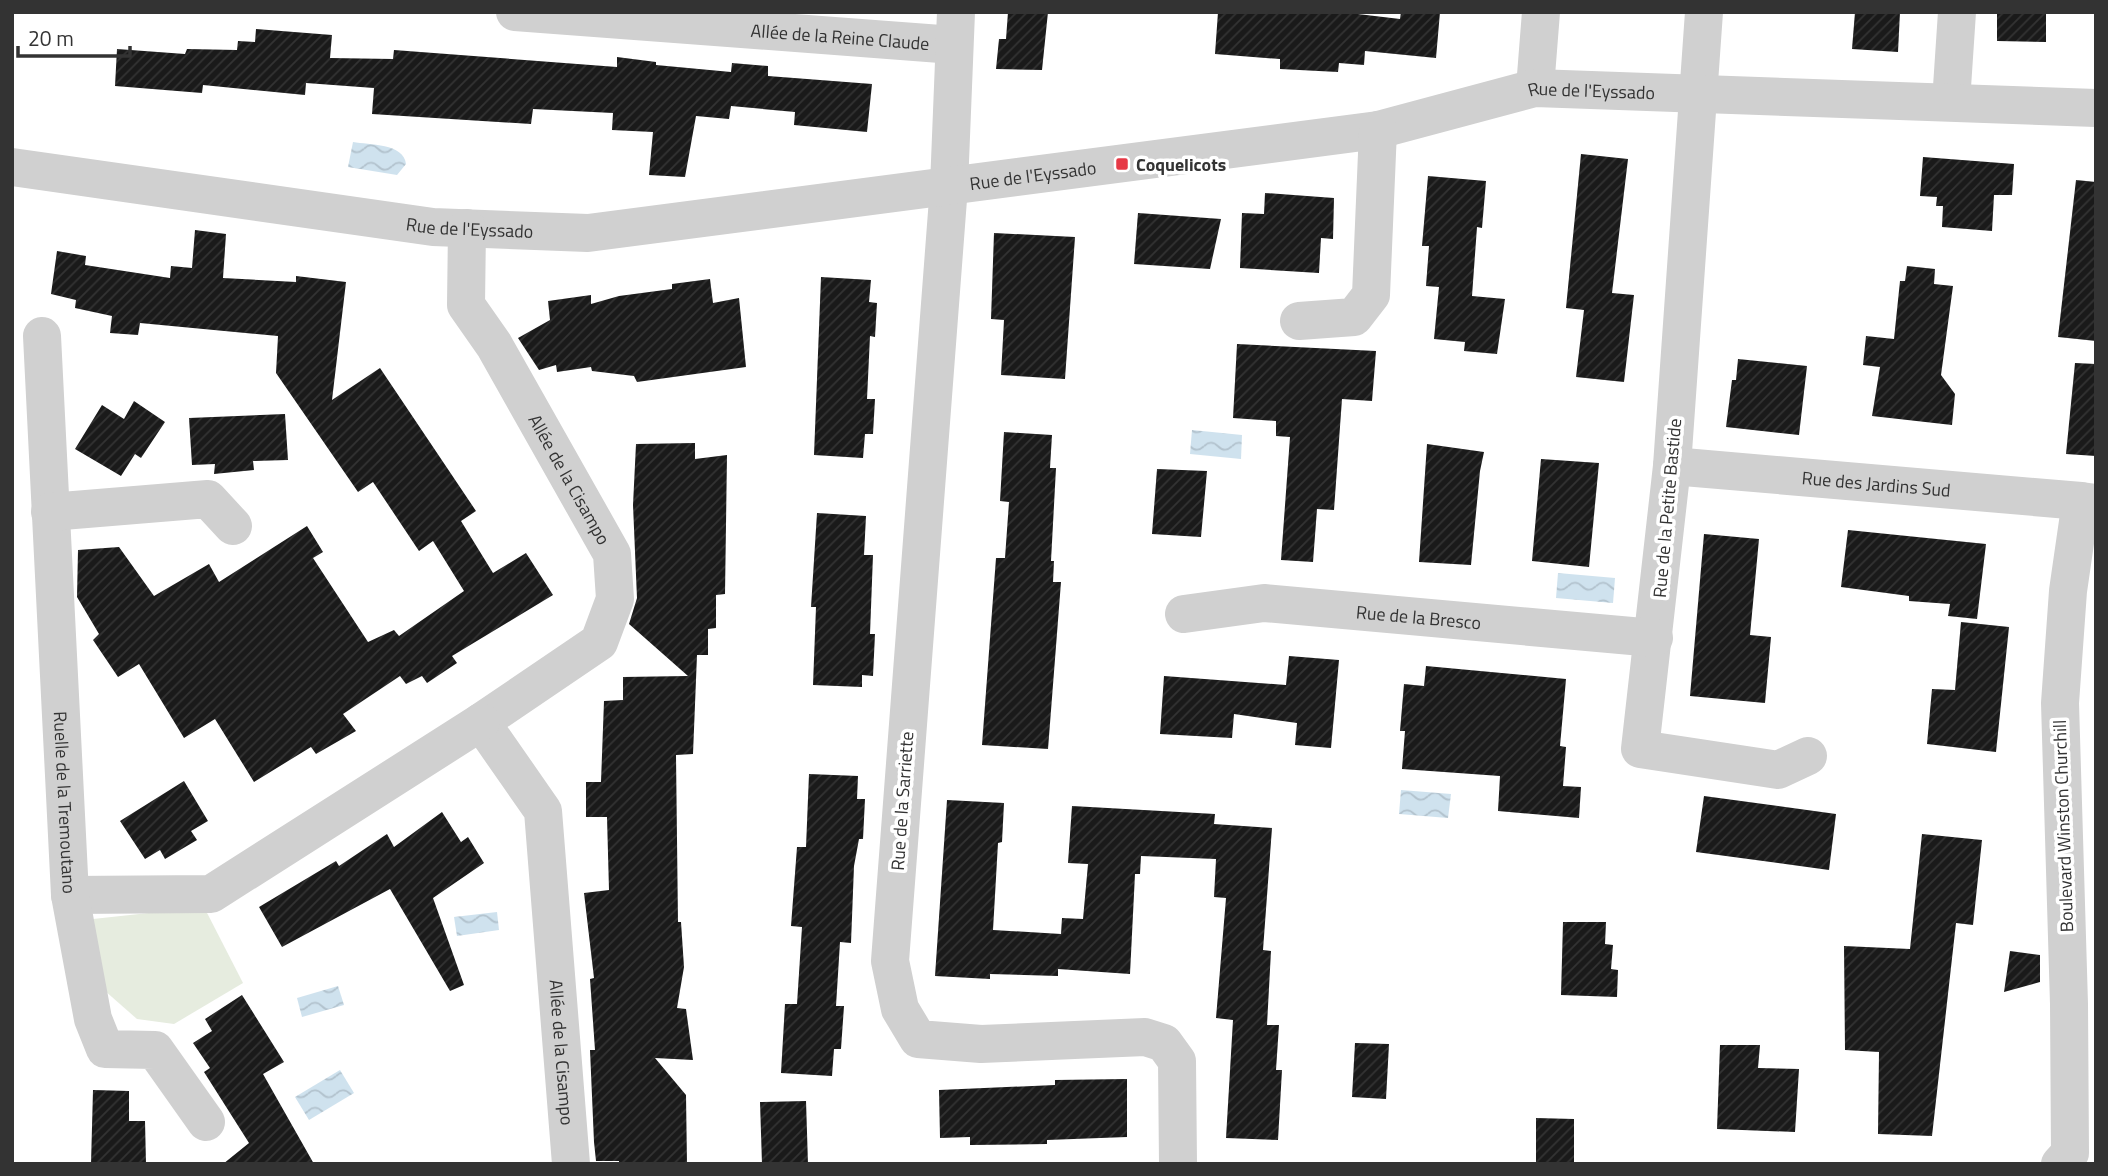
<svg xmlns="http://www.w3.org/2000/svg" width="2108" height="1176" viewBox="0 0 2108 1176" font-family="'Titillium Web',sans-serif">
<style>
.grass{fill:#e6ecdf}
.water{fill:url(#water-waves)}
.building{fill:url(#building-hatch)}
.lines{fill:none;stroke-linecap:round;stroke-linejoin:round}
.street{stroke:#d0d0d0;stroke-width:38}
.poi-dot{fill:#e63946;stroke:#fff;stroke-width:2.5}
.labels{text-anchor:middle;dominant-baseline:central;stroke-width:7;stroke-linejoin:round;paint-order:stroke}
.street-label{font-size:18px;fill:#333;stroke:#fff}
.poi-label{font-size:18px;font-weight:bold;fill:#333;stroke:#fff;text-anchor:start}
</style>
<defs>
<pattern id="water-waves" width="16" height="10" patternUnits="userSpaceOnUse" patternTransform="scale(1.75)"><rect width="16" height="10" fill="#cfe2ee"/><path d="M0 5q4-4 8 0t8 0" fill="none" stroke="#b2c2cd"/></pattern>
<pattern id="building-hatch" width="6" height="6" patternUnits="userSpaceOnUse" patternTransform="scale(1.75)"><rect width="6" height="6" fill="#1a1a1a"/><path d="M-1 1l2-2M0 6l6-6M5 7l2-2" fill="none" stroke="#333"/></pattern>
</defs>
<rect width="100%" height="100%" fill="#fff"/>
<polygon class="grass" points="204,907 243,983 174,1024 137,1019 104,990 93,919"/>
<g class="water">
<path d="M353,142C369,145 404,143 406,164L397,175L348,167Z"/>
<polygon points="1192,430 1242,435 1241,459 1190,454"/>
<polygon points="1558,573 1615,578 1613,603 1556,598"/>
<polygon points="1401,790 1451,794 1448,818 1399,814"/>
<polygon points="497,912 499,930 457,936 454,917"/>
<polygon points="338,986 344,1005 302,1017 297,998"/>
<polygon points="340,1070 354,1093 309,1120 295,1097"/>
</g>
<g class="building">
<polygon points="1008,12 1048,12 1042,70 996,69 999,39 1006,39"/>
<polygon points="1218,12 1341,12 1400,19 1401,12 1440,12 1436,58 1365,51 1364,65 1339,63 1338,72 1280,69 1280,59 1215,54"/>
<polygon points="1855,12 1900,12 1898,52 1852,49"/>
<polygon points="1997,12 2046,12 2046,42 1997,41"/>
<polygon points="256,29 332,35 330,58 393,59 394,50 617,67 617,57 656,62 656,65 731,72 732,63 768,66 768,76 872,84 867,132 794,125 795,112 731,106 729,119 696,116 685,177 649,175 653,132 612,130 613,113 533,109 531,124 372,114 374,88 306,83 305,95 203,85 202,93 115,86 117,49 185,54 187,49 237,50 238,41 255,42"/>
<polygon points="1581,154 1628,159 1612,293 1634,295 1624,382 1576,377 1584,310 1566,308"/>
<polygon points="1923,157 2014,164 2012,195 1994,195 1992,231 1942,227 1943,206 1936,206 1937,197 1920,196"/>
<polygon points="1428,176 1486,181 1482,228 1477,227 1472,296 1505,299 1497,354 1464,351 1465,342 1434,339 1439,287 1426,286 1429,246 1422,246"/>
<polygon points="2076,180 2096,182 2096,341 2058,337"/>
<polygon points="1265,193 1334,198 1333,239 1321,238 1319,273 1240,268 1242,213 1264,214"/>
<polygon points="1138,213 1221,219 1210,269 1134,264"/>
<polygon points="195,230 226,234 223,278 296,282 296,276 346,282 332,400 380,368 476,511 461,521 493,573 526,553 553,595 452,656 457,663 427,683 422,676 406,684 400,676 343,714 356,731 316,754 311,747 254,782 215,719 184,738 139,664 118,677 93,640 99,634 77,597 78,550 119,547 154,596 209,564 219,582 307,526 323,552 313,558 368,642 394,630 399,636 464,591 433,541 419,551 373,482 358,492 276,373 278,336 140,323 138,335 110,333 112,316 75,308 76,300 51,294 57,251 86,256 85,265 170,278 171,266 192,268"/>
<polygon points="994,233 1075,237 1065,379 1001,375 1004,320 991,319"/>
<polygon points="1907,266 1935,269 1934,284 1953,286 1941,375 1955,394 1952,425 1872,416 1880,367 1863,365 1866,336 1894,339 1900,281 1905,281"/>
<polygon points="821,277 871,280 869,302 877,303 875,337 870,336 867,399 875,399 873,434 865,434 863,458 814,455"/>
<polygon points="710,279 713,303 739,298 746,367 637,382 634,376 592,371 591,367 557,372 556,365 539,370 518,338 550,320 548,301 591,295 591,304 619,296 672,289 672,284"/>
<polygon points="1237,344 1376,351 1372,401 1342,399 1334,510 1317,509 1313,562 1281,560 1290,437 1276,436 1276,421 1233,418"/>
<polygon points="1738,359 1807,366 1799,435 1726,427 1732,380 1736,380"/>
<polygon points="2075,363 2096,364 2096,456 2066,454"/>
<polygon points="134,401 165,422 141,458 135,454 121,476 75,449 102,405 124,419"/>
<polygon points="285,414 288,460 253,461 254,470 214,474 215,464 192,465 189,418"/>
<polygon points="1004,432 1052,435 1050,468 1056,468 1051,561 1054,561 1053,582 1061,582 1048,749 982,745 996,558 1005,558 1009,502 1000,501"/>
<polygon points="695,443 695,459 727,455 725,594 716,595 716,628 708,629 708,655 697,655 693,754 676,755 678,922 681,922 684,967 677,1008 686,1009 693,1060 655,1058 686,1095 687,1164 619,1164 619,1161 596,1161 594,1142 590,1050 595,1050 590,979 594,978 584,893 609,890 607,817 586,817 586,782 601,782 604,701 623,700 623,677 688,676 629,624 637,598 633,505 636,444"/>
<polygon points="1427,444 1484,452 1480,471 1471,565 1419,562"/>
<polygon points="1541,459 1599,463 1589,567 1532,561"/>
<polygon points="1157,469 1207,471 1201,537 1152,534"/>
<polygon points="817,513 866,516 864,555 873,555 870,634 875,634 873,676 862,675 862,687 813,685 816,607 811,607"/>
<polygon points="1848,530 1986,544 1977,619 1948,616 1950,604 1909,601 1909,596 1841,587"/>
<polygon points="1704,534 1759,539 1750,635 1771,637 1765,703 1690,696"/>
<polygon points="1961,622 2009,627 1996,752 1927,744 1932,689 1955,690"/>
<polygon points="1289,656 1339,660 1331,748 1295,745 1297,723 1234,714 1232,738 1160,734 1164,676 1286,685"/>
<polygon points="1426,666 1566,679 1560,746 1566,747 1563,786 1581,787 1579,818 1498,811 1500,776 1402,769 1405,731 1400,731 1404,684 1424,686"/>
<polygon points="809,774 858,776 857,799 865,799 863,839 859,839 854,866 851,943 840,942 836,1006 844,1006 841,1049 834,1049 832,1076 781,1073 785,1004 797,1004 802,927 791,926 797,847 806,847"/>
<polygon points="184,781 208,821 191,831 197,840 165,859 160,850 145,859 120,821"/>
<polygon points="1704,796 1836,814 1829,870 1696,852"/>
<polygon points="947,800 1004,803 1002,842 998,843 993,930 1061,934 1062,918 1083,919 1088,864 1068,863 1072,806 1215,814 1214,824 1272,828 1263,950 1271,951 1267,1025 1279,1025 1276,1070 1282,1070 1278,1140 1226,1138 1233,1020 1216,1018 1226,898 1214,897 1216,859 1141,856 1140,874 1135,874 1130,974 1058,969 1058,976 990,974 990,979 935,976"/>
<polygon points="442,812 461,842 468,837 484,863 433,898 464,985 450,991 390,889 282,947 259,907 336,861 339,866 387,834 394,847"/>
<polygon points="1922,834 1982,840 1973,925 1956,923 1932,1136 1878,1134 1879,1052 1845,1050 1844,946 1910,949"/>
<polygon points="1563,922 1606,922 1605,944 1613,945 1611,969 1618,970 1617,997 1561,995"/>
<polygon points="2010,951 2040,955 2040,982 2004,992"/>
<polygon points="242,995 284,1062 263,1074 314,1164 223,1164 249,1143 204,1072 210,1068 193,1043 212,1031 205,1019"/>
<polygon points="1355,1043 1389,1044 1386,1099 1352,1097"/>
<polygon points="1720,1045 1760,1045 1758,1068 1799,1069 1795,1132 1717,1129"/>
<polygon points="1127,1079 1127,1137 1047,1140 1047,1144 970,1145 970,1137 940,1138 939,1090 1055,1085 1055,1080"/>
<polygon points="93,1090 129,1091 129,1121 145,1121 146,1164 91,1164"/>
<polygon points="806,1101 808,1164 762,1164 760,1102"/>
<polygon points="1536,1118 1574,1119 1574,1164 1536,1164"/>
</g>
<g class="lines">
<g class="street">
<path id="s1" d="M515,12L954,45"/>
<polyline points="956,12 949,186 890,961 900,1009 918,1039 981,1044 1145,1037 1164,1043 1177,1061 1178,1164"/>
<polyline points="1704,12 1672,466 1640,749 1778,770 1808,756"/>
<polyline points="1535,88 1541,12"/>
<polyline points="1951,102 1957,12"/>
<path id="s2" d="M12,167L433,227L588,233L1378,130L1535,88L2096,108"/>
<path id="s3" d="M467,228L466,305L494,345L612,554L615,599L599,642L481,722L543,811L571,1164"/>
<polyline points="1299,321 1354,317 1371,295 1378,130"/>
<path id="s4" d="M42,336L70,895L211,894L481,722"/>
<path id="s5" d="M1672,466L2081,501"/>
<polyline points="50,512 208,499 233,526"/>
<path id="s6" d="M1184,614L1264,603L1654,638"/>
<polyline points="70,895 93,1019 105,1049 155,1050 206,1122"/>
<polyline points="2060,1164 2070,1153 2069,1004 2060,703 2068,591 2081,501 2096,503"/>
</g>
</g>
<rect class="poi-dot" x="1115" y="157" width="14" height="14" rx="3.5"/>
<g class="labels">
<g class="street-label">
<text stroke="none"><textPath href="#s1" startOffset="326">Allée de la Reine Claude</textPath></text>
<text stroke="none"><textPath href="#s2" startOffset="1596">Rue de l'Eyssado</textPath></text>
<text stroke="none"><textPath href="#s2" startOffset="1029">Rue de l'Eyssado</textPath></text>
<text stroke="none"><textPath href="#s2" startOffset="462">Rue de l'Eyssado</textPath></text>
<text stroke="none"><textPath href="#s3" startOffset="280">Allée de la Cisampo</textPath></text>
<text stroke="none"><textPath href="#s5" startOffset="205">Rue des Jardins Sud</textPath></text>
<text transform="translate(1667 508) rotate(-85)">Rue de la Petite Bastide</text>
<text stroke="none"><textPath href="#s6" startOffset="236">Rue de la Bresco</textPath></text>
<text stroke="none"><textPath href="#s4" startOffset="467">Ruelle de la Tremoutano</textPath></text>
<text transform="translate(902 801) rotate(-86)">Rue de la Sarriette</text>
<text transform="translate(2063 826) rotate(-92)">Boulevard Winston Churchill</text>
<text stroke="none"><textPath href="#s3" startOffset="950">Allée de la Cisampo</textPath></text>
</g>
<g class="poi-label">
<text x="1136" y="164">Coquelicots</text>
</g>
</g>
<rect width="2108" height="1176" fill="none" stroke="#333333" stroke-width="28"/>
<path d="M18 46v10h112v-10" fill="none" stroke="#333333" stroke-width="3.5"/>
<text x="28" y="46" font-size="21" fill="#333333" stroke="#ffffff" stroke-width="5" paint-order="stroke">20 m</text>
</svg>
